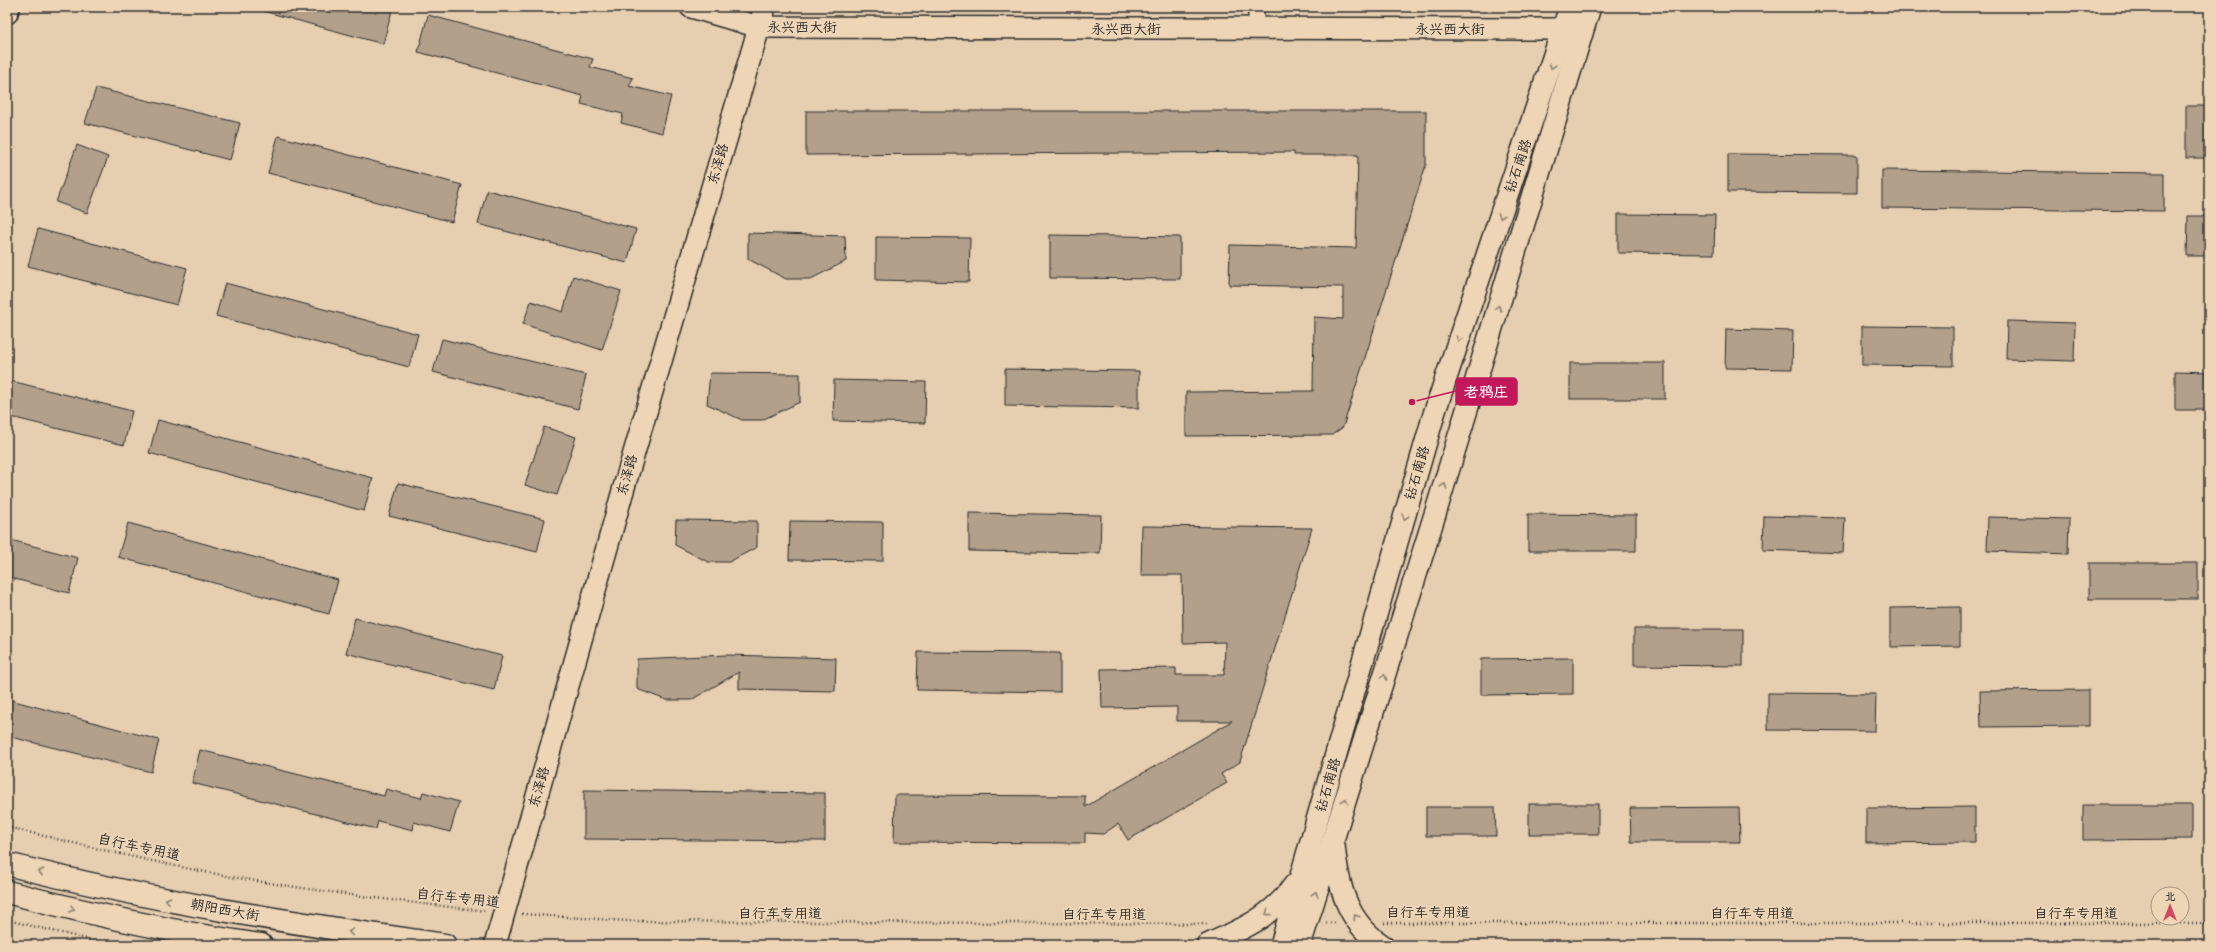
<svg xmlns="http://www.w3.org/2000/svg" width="2216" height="952" viewBox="0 0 2216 952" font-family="Pangolin,'LXGW WenKai TC',sans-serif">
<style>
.building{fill:#b2a08b;stroke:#2b2b2b}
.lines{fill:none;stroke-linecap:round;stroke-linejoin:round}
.street-casing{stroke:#2b2b2b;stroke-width:18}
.secondary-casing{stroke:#2b2b2b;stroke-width:24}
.primary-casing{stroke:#2b2b2b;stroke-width:25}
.path{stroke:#2b2b2b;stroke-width:2.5;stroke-dasharray:1 3;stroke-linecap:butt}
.street{stroke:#eed5b6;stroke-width:15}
.secondary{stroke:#eed5b6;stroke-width:21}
.primary{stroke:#eed5b6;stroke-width:22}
.oneway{stroke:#8c8070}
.labels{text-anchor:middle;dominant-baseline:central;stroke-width:4;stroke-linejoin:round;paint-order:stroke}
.street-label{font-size:14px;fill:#2b2b2b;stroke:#eed5b6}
.leader{fill:none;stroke:#c2185b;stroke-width:1.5}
.callout-dot{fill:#c2185b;stroke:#eed5b6;stroke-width:1.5}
.callout{fill:#c2185b;stroke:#c2185b;stroke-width:1.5}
.callout-label{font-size:15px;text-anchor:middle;font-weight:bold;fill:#fff}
</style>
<rect width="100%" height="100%" fill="#e6ceb0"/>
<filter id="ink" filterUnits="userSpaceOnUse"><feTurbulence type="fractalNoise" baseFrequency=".025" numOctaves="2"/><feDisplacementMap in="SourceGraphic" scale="8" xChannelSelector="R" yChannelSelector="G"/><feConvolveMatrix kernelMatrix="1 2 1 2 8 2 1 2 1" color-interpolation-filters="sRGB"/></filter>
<g filter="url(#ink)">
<g class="building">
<polygon points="264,7 393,7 383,44 263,11"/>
<polygon points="428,15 593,59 590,67 633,78 629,86 671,96 662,133 621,123 623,114 581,104 583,96 418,52"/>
<polygon points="96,88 240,123 230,160 85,123"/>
<rect x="2186" y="106" width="23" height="52"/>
<polygon points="806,111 1426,111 1426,165 1343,427 1332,435 1186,436 1186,392 1313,391 1314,317 1343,319 1343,287 1229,285 1230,245 1356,248 1358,155 1294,155 1294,152 806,155"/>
<polygon points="278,136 462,185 452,222 268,173"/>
<polygon points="77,145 108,157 87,213 56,202"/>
<polygon points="1728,154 1857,155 1857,193 1728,192"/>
<polygon points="1882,170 2164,173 2164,211 1882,208"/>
<polygon points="487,190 636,229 627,263 478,224"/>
<polygon points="1618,214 1715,215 1714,254 1618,253"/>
<polygon points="2188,216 2209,216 2209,256 2187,256"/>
<polygon points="38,229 187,268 177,305 28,266"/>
<polygon points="748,233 845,236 846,261 811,279 786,279 748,259"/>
<polygon points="1050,235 1180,237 1180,279 1050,278"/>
<polygon points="876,237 970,238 969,282 876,280"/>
<polygon points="573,276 621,291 602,350 523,324 531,301 563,312"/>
<polygon points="225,283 418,334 409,367 216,316"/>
<polygon points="2007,321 2075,323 2074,361 2006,359"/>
<polygon points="1862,326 1953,327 1953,366 1862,365"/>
<polygon points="1726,329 1793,331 1792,369 1725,368"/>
<polygon points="442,339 586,375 578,409 433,372"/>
<rect x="1570" y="363" width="95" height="36"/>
<polygon points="1005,369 1139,371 1139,408 1005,406"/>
<polygon points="2175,371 2209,372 2209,410 2175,410"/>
<polygon points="710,373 800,374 800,402 762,420 742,420 707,404"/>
<polygon points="7,380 132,411 124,445 7,416"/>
<polygon points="834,380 926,382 925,423 833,421"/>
<polygon points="158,420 373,478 364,511 149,453"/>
<polygon points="544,427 576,437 557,495 525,485"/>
<polygon points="398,483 545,519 537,552 389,516"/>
<polygon points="969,513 1101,515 1100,553 969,551"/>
<polygon points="1528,514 1636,515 1636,551 1528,551"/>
<polygon points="1764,516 1845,518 1843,553 1763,550"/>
<polygon points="1988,517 2069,519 2068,554 1987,551"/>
<polygon points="676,520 757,521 757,547 729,562 708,562 675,545"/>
<polygon points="790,521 883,522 883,561 789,560"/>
<polygon points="128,523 338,580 329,614 118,557"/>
<polygon points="1142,526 1312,528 1240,762 1221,774 1227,783 1128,840 1118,824 1103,834 1085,833 1085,843 894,842 895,795 1085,796 1085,807 1232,721 1177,721 1177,707 1102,708 1101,669 1176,668 1176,675 1224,675 1225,642 1183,643 1182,575 1141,575"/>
<polygon points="7,539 78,558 69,593 7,577"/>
<rect x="2089" y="563" width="109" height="36"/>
<polygon points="1960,607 1960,646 1890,647 1890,608"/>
<polygon points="355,618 502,656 494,690 346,653"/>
<polygon points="1634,629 1743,629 1743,666 1634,665"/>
<polygon points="918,652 1060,653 1060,692 917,690"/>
<polygon points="727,655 836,658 835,691 739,689 739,672 691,700 666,700 637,689 637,659"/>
<polygon points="1573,658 1573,694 1481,695 1481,659"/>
<polygon points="2089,690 2089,726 1981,727 1980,691"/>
<polygon points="1768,693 1876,694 1875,731 1768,730"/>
<polygon points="7,699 159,740 151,772 7,736"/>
<polygon points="200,750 384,796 386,789 421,798 423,792 459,802 450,832 414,822 413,830 378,821 376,829 192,783"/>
<polygon points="584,790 825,793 825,841 584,839"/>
<rect x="1529" y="804" width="69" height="30"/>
<polygon points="2083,805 2192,805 2192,839 2083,840"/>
<polygon points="1426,807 1495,807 1496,836 1426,836"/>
<polygon points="1739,807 1740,842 1631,842 1630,808"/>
<polygon points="1975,807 1975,842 1866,843 1866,808"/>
</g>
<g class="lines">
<g class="street-casing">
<polyline id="street" points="1256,30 1256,7"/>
</g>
<g class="secondary-casing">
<g id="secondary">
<polyline points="691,7 759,27 1564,29"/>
<polyline points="7,13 9,7"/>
<path d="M1334,845C1338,885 1346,921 1382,945"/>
<polyline points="495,945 624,487 765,7"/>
<path d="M1207,945C1243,929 1272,917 1295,884"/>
<polyline points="1281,945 1434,414 1570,7"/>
<polyline points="1300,945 1436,511 1590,7"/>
</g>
</g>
<g class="primary-casing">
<g id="primary">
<path d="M7,864C151,901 298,924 445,945"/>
<path d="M7,892C91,914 175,933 261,945"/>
</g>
</g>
<g class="path">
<path d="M7,827C81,845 156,863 232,877C316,891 402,902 487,911"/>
<polyline points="522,914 628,921 1207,924"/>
<polyline points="7,920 112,945"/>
<polyline points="1326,923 1337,923"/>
<polyline points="1384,923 2209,923"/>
</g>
<use href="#street" class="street"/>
<use href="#secondary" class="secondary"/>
<use href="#primary" class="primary"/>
</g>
<defs><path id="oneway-chevron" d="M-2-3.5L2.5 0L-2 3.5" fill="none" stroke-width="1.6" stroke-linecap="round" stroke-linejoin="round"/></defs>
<g class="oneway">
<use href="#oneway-chevron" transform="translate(1552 66) rotate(108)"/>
<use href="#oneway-chevron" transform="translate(1501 216) rotate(109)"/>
<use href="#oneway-chevron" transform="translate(1498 308) rotate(-73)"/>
<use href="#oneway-chevron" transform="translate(1459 339) rotate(109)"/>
<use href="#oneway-chevron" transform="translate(1444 486) rotate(-73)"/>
<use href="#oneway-chevron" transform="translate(1405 517) rotate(106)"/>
<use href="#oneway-chevron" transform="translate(1384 677) rotate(-73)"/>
<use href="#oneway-chevron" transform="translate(1345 801) rotate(-73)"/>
<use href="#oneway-chevron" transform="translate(41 872) rotate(-167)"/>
<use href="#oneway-chevron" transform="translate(1315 894) rotate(-73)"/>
<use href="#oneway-chevron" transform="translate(168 900) rotate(-169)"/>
<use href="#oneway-chevron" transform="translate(72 909) rotate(14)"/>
<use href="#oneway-chevron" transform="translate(1268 913) rotate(143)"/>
<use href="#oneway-chevron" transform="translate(1356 917) rotate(-124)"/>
<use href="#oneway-chevron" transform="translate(351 932) rotate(-172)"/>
</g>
</g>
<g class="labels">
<g class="street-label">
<text x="802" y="27">永兴西大街</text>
<text x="1126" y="29">永兴西大街</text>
<text x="1450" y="29">永兴西大街</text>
<text transform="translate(718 164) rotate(-74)">东泽路</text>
<text transform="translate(1518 166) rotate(-71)">钻石南路</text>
<text transform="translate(1417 473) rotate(-74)">钻石南路</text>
<text transform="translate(627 475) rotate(-74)">东泽路</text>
<text transform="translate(1328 785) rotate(-74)">钻石南路</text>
<text transform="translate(539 787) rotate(-74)">东泽路</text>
<text transform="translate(139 847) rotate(12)">自行车专用道</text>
<text transform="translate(458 898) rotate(6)">自行车专用道</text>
<text transform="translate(225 910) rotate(10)">朝阳西大街</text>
<text x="1428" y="912">自行车专用道</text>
<text x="780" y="913">自行车专用道</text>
<text x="1752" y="913">自行车专用道</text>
<text x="2076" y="913">自行车专用道</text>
<text x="1104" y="914">自行车专用道</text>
</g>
</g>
<path class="leader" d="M1412 402L1456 391"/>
<circle class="callout-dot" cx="1412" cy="402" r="4"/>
<rect class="callout" x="1456" y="378" width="61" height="27" rx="4"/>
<g class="callout-label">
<text x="1486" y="397">老鸦庄</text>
</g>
<rect width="2216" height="952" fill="none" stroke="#eed5b6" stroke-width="24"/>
<rect x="12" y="12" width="2192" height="928" fill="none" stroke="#2b2b2b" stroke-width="1.5" filter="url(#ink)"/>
<g transform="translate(2170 906)"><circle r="19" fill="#eed5b6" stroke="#a0917e"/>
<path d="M0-3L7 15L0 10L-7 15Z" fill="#d1495b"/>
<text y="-6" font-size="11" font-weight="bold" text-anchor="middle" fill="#2b2b2b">北</text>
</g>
</svg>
